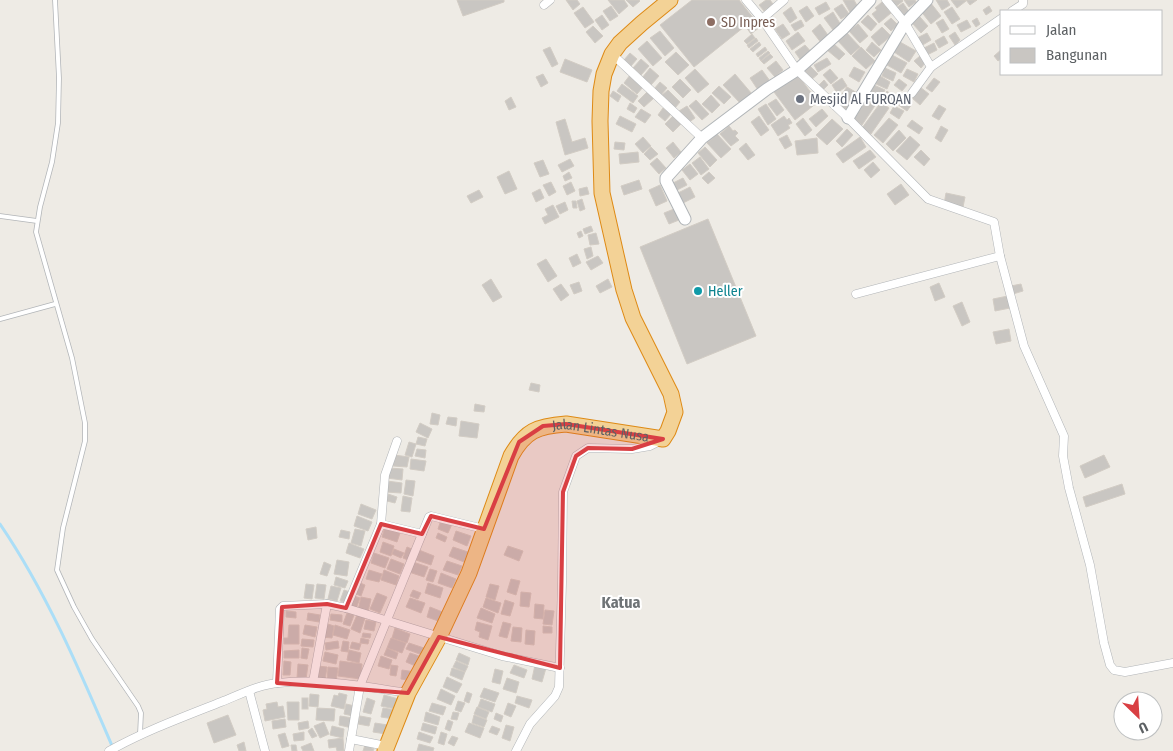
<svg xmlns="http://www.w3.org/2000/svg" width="1173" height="751" viewBox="0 0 1173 751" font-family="'Fira Sans Condensed',sans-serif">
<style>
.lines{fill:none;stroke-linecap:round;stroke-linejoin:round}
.stream{stroke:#abdef7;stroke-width:3}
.building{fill:#c9c6c2;stroke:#d2ccc4}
.lane-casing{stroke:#b2b5b8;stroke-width:5.5}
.street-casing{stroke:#b2b5b8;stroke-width:9}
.secondary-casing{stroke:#b1b5b8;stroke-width:13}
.highway-casing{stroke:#de8a15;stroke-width:17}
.lane{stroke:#fff;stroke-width:4}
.street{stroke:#fff;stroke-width:8}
.secondary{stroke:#fff;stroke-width:11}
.highway{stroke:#f3d296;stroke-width:15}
.marked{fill:#d93f43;fill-opacity:0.2;stroke:#d93f43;stroke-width:4;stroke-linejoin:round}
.education-dot{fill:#8d6e63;stroke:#fff;stroke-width:2}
.worship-dot{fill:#6b7280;stroke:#fff;stroke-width:2}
.culture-dot{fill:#0f9aa8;stroke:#fff;stroke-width:2}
.labels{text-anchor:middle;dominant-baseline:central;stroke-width:4;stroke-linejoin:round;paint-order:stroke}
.education-label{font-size:14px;fill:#785e54;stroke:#fff;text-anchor:start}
.worship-label{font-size:14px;fill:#5b616d;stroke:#fff;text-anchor:start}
.culture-label{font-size:14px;fill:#0d838f;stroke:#fff;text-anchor:start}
.street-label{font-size:14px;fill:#5d6164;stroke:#fff}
.quarter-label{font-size:16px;font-weight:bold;fill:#6e7376;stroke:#fff}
</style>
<rect width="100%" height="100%" fill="#eeebe5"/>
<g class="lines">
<path class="stream" d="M0,524C47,593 80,671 113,748"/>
</g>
<g class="building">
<polygon points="457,0 504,0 504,2 463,16"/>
<polygon points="566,0 577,0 580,4 573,10"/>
<polygon points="608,0 624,0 628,6 619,14"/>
<polygon points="626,0 639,0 640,1 633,7"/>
<polygon points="692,0 739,0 754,19 694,67 660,25"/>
<polygon points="766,0 770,0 773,4 764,11 759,5"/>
<polygon points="843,0 854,0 859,9 851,14"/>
<polygon points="888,0 902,0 903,1 894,8"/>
<polygon points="904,0 915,0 916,2 909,7"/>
<polygon points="936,0 947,0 950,5 942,10"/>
<polygon points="951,0 965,0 966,1 957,8"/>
<polygon points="966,0 977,0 970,5"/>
<polygon points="826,2 830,9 819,15 815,8"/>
<polygon points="882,2 891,13 879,23 872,14 877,10 875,8"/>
<polygon points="930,2 941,16 931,24 920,10"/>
<polygon points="903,3 910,13 902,18 896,8"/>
<polygon points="842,4 849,14 841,19 834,9"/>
<polygon points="611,6 618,16 610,21 603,11"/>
<polygon points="807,6 814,16 806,22 799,11"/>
<polygon points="989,6 992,11 986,15 983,10"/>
<polygon points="583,7 594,22 585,28 574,13"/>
<polygon points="791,7 797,18 790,23 783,13"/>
<polygon points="952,7 960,19 952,24 944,12"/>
<polygon points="833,12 841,25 833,30 824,18"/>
<polygon points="602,15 609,25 602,30 595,20"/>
<polygon points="868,15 877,24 871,31 861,22"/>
<polygon points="920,17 928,26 921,33 913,24"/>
<polygon points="891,18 898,25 891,31 884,24"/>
<polygon points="977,18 980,24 976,27 972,21"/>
<polygon points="943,19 949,29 942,33 936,23"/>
<polygon points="754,20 760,27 751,34 746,27"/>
<polygon points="801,20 804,26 795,31 791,25"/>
<polygon points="967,20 971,27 961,32 957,25"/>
<polygon points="783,24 790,34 782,39 775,29"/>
<polygon points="820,24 830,38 822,44 812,31"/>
<polygon points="858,24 868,36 860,43 849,31"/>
<polygon points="593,26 603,36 595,43 586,32"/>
<polygon points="882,27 891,36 879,46 871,37"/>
<polygon points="660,31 674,48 665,56 650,38"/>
<polygon points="798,32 805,41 792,50 786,41"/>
<polygon points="846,32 860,47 851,55 837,40"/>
<polygon points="955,32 960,40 955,45 949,36"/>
<polygon points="927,33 931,40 921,46 917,38"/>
<polygon points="752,34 755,38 747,44 744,41"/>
<polygon points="944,36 948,43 939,48 935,41"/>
<polygon points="756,38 758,41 749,48 747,45"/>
<polygon points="647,41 662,58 653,66 638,49"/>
<polygon points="759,42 761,45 753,52 750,49"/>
<polygon points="872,42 881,50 874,57 866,50"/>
<polygon points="900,42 916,51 909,62 894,52"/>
<polygon points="934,43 937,50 927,55 924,48"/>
<polygon points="834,44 845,54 839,60 827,50"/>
<polygon points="805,45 813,54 802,62 795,52"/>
<polygon points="550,47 558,64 552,67 543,50"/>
<polygon points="765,47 767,50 758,57 756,54"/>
<polygon points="861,47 875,61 866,69 852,56"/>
<polygon points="1002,49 1002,58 998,61 994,56"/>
<polygon points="768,51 770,53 761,61 759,58"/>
<polygon points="676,52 689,65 678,75 665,62"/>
<polygon points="630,53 637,59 631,66 624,60"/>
<polygon points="770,54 773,57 764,64 761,61"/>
<polygon points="892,55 907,63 901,73 887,65"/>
<polygon points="920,56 926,62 921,68 914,61"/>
<polygon points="827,58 831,64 818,72 814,65"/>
<polygon points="565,59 592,70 587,82 560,72"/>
<polygon points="641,59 649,66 641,75 633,68"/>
<polygon points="776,61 783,70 775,77 767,68"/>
<polygon points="809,65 818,74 811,80 802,71"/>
<polygon points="854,67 865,72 859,82 849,76"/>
<polygon points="650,68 659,76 651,85 642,78"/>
<polygon points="885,68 896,73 893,81 882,76"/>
<polygon points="695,69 709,84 698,93 685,78"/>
<polygon points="830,69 838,78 831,84 823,75"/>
<polygon points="907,69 918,74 914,82 903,76"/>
<polygon points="762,70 770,81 758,90 750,78"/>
<polygon points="543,74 548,83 541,87 536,77"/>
<polygon points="735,74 752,94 741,104 723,85"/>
<polygon points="797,74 818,102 795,120 774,92"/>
<polygon points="630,75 644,86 637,94 624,83"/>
<polygon points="880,76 890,82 887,89 876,84"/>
<polygon points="842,78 847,86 837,93 832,85"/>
<polygon points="934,78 940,82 932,92 926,88"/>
<polygon points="680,79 691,90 683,98 672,87"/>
<polygon points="899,79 907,85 902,91 894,85"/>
<polygon points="824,80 828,85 823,90 819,85"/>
<polygon points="660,82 667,88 661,95 654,89"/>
<polygon points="622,84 638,96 633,103 617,91"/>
<polygon points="874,85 885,90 881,97 870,92"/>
<polygon points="719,86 731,97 724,104 712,93"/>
<polygon points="847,87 859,94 847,112 835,104"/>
<polygon points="920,87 929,94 920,105 912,98"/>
<polygon points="668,90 680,102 675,108 662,95"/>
<polygon points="613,91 621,96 618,102 610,96"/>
<polygon points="648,91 654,98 644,107 638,101"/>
<polygon points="887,91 894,97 889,103 882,98"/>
<polygon points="711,95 720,105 712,113 702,104"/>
<polygon points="870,95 878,101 862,125 854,119"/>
<polygon points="898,95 912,104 907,111 894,102"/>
<polygon points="511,97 516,107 509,110 505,101"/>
<polygon points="776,99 784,110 777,116 768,104"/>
<polygon points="696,100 709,114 702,120 689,106"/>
<polygon points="881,102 889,108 871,134 862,128"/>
<polygon points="630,103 637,108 634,113 627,109"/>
<polygon points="766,104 776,119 768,125 758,109"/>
<polygon points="939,105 946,109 939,120 932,116"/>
<polygon points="687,106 695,118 688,123 679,111"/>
<polygon points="894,106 904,111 899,119 890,113"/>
<polygon points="663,108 671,114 665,121 658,115"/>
<polygon points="641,109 651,115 645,123 635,117"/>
<polygon points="822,109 828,116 816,127 809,119"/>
<polygon points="620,116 636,124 632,132 616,124"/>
<polygon points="673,116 681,124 673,132 665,124"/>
<polygon points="759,116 769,130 761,136 751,122"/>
<polygon points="784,116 787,120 789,118 792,123 788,125 790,128 778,136 771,125"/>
<polygon points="803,118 812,130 805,136 796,124"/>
<polygon points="889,118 898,125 883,143 874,135"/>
<polygon points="565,119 572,142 585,138 588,148 565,155 556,122"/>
<polygon points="832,119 843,129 827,145 816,135"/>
<polygon points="912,120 923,128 919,134 907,126"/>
<polygon points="729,126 733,131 735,130 738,133 735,136 739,140 731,146 720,134"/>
<polygon points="941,126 948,130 941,142 935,138"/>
<polygon points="847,129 853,135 842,147 836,141"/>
<polygon points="899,130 906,138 893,151 886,144"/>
<polygon points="717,134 731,149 721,158 707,143"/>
<polygon points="787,135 792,145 785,149 779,139"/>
<polygon points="910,136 920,145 907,160 896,151"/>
<polygon points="643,137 651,146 643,153 635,144"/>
<polygon points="860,137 866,147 843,163 836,154"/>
<polygon points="817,138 818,153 797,155 795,141"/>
<polygon points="615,142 625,143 624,150 614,149"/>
<polygon points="673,142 681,152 674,158 666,148"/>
<polygon points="746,143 755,155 748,160 739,149"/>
<polygon points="651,147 658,154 650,160 644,154"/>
<polygon points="705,147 717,160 710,167 698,153"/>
<polygon points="870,150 876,157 859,169 853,161"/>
<polygon points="921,150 930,159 924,166 914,157"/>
<polygon points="638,152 639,162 620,164 619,154"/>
<polygon points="700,157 709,169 701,175 692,163"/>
<polygon points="657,158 666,168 659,174 650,164"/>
<polygon points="570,159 574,166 562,172 558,165"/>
<polygon points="543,160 549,174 540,177 534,163"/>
<polygon points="873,162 880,170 871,178 864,170"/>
<polygon points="690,164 698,174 690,180 682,170"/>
<polygon points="509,171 517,189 505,194 497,177"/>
<polygon points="569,172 572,178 565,181 563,176"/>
<polygon points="709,172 715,178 708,184 702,178"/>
<polygon points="683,178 687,185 677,190 673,183"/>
<polygon points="639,180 642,189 624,195 621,186"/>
<polygon points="551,182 556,192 549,196 543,185"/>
<polygon points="571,182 575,191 567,195 563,186"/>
<polygon points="901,184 909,195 895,205 887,194"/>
<polygon points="660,185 667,201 656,206 649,190"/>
<polygon points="587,187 589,194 580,196 579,189"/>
<polygon points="690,187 695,197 683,203 678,193"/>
<polygon points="540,189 544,198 536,202 532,193"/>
<polygon points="479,190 483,197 471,203 467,196"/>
<polygon points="946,193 965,197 963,207 944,204"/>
<polygon points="582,199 585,209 580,211 577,201"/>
<polygon points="572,201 576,201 577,208 573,208"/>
<polygon points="565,202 568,210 560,214 556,206"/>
<polygon points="553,205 559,217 545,224 542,218 548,215 545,209"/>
<polygon points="674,209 679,220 669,224 664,213"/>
<polygon points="708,219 756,336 687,364 640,247"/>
<polygon points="591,226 593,231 585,234 583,229"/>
<polygon points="581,231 583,236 579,238 577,233"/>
<polygon points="596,233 599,244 590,245 588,235"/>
<polygon points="591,247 593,256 587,259 584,249"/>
<polygon points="577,254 581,263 573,267 569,258"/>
<polygon points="598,256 603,263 591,270 586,262"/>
<polygon points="546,259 557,276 548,282 537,264"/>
<polygon points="491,279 502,297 493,302 482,285"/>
<polygon points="608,279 612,287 600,293 596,286"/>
<polygon points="579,282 582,291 574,294 570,285"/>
<polygon points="939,283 945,297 935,301 930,287"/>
<polygon points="561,284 569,295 561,301 553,289"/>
<polygon points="1021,284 1023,291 1013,294 1011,286"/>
<polygon points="1008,296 1010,308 995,311 993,299"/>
<polygon points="962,302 970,322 962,326 953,306"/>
<polygon points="1009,329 1011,341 996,344 993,332"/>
<polygon points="531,383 540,385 539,392 529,390"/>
<polygon points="475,404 485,406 484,412 474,411"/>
<polygon points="432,413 440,415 438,425 430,424"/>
<polygon points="448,417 457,418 456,426 446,424"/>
<polygon points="461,421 479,424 477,438 459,436"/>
<polygon points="420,423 432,429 428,438 416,432"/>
<polygon points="418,437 427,439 425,446 416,444"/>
<polygon points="409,442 416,444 412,457 405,455"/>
<polygon points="417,449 426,450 425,458 415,456"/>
<polygon points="394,455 409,457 407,467 393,466"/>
<polygon points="1104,455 1110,467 1085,478 1080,466"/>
<polygon points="411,459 426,461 424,471 410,469"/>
<polygon points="389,468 403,469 402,480 387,478"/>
<polygon points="406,480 415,481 413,496 404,494"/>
<polygon points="387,481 402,483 401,493 386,492"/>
<polygon points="1122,484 1125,494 1086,507 1083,497"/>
<polygon points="388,494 397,497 395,503 387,501"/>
<polygon points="403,496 412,498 410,512 401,511"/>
<polygon points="361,504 376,510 372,519 358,514"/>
<polygon points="357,516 372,522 368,531 354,526"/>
<polygon points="441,520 452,524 448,533 438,529"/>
<polygon points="316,527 317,538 308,540 306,529"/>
<polygon points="385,527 400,533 397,542 382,537"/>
<polygon points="355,529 365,531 361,546 351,543"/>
<polygon points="341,530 350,532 349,539 339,537"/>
<polygon points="456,531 471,536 467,546 453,540"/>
<polygon points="438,533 447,537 445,542 436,538"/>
<polygon points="383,542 394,546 391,556 380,552"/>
<polygon points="349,543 364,549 360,558 346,553"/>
<polygon points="508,546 523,551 519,561 504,555"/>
<polygon points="407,547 414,550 410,561 403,558"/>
<polygon points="453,547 468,552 464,562 449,556"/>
<polygon points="394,549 404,553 401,558 392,554"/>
<polygon points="419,550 434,556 431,565 416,560"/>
<polygon points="374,553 389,558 385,568 371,563"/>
<polygon points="391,559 404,564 400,574 387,569"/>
<polygon points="337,560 349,562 347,576 334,574"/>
<polygon points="447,561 462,566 458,575 443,570"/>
<polygon points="324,562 331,565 327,576 320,574"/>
<polygon points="413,562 428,567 424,577 409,572"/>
<polygon points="430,569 437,571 433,582 426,580"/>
<polygon points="369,570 382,574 379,582 366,579"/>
<polygon points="384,570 399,576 396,585 381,580"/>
<polygon points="441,573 456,579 452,588 438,583"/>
<polygon points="336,577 348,581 345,588 334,585"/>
<polygon points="511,579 520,581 516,595 507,592"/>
<polygon points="358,582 365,585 361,596 354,593"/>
<polygon points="428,583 443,588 440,598 425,593"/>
<polygon points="306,584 314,585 312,599 304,598"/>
<polygon points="317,584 326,585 324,599 315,598"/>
<polygon points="490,584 499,586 495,600 486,597"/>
<polygon points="331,586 341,588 337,601 328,599"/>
<polygon points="344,590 350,592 346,603 340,601"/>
<polygon points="413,590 421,593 418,599 410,596"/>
<polygon points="521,592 531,593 529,607 520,606"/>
<polygon points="377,593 387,597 380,613 370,609"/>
<polygon points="354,596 360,598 356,609 349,607"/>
<polygon points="361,597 371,599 368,612 358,610"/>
<polygon points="410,598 425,603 421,613 406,607"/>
<polygon points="486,598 501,603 498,613 483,607"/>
<polygon points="505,600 514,603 510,616 501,614"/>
<polygon points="535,604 544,605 543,619 534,618"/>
<polygon points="430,607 445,613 441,622 427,617"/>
<polygon points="481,608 495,614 492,623 477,618"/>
<polygon points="545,610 554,611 552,625 543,624"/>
<polygon points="286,611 296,612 296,618 286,617"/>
<polygon points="308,613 320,615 319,622 307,620"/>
<polygon points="347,613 354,615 350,626 343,624"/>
<polygon points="331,614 342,615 342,622 330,620"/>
<polygon points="357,615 365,618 360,633 351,629"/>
<polygon points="366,620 376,622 374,631 364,629"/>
<polygon points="477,622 492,626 488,640 479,637 480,632 475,630"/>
<polygon points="503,622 511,624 507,638 499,636"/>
<polygon points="325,623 334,626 332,638 322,637"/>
<polygon points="289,625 299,625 299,644 284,644 284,638 288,638"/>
<polygon points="305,625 317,627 315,637 303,634"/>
<polygon points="335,625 350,630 347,639 333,635"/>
<polygon points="543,626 552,627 552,633 543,633"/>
<polygon points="513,627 522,628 521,642 511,641"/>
<polygon points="395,628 410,634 407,643 392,638"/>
<polygon points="526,630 535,631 534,645 525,644"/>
<polygon points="363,633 371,634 370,638 362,637"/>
<polygon points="361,638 369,640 368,644 360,643"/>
<polygon points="391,638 406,643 402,653 387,648"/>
<polygon points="302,639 314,640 313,647 301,646"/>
<polygon points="338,641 339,648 326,650 325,643"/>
<polygon points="343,641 349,642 348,652 341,651"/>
<polygon points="352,642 361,644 359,650 350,648"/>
<polygon points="409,643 427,649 425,656 406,649"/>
<polygon points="302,648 309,649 307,659 301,658"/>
<polygon points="387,648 398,653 396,659 384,655"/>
<polygon points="299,650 299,658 284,658 284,651"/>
<polygon points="349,650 361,653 359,663 347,660"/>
<polygon points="325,652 338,655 336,664 323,661"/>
<polygon points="410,653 422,657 418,667 406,662"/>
<polygon points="459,653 470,658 468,665 456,660"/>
<polygon points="381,656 392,660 389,669 378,666"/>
<polygon points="284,661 291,662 290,675 283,675"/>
<polygon points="340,661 362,664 361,679 338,676"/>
<polygon points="456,661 468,666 465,672 453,667"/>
<polygon points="298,664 308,665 306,679 297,678"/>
<polygon points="391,665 398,666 396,676 390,675"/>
<polygon points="514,665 527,670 524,678 510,673"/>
<polygon points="535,665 546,668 542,682 532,679"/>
<polygon points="317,666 327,667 325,681 316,680"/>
<polygon points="328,667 338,668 336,682 327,681"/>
<polygon points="452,668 465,672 462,680 450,675"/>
<polygon points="495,669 503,671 500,684 492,682"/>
<polygon points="402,670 415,672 414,681 401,679"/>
<polygon points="447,677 462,684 457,693 443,687"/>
<polygon points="507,678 519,682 516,693 503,689"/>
<polygon points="484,688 499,693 495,702 480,697"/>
<polygon points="441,689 455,696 451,705 437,699"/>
<polygon points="467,692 472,694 469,703 464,701"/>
<polygon points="339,693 347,695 344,709 331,706 334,695 338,696"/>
<polygon points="310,694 319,695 318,707 309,706"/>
<polygon points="384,695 402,700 400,710 381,706"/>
<polygon points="517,696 532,700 529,708 515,703"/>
<rect x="302" y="698" width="6" height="11"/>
<polygon points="367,698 375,701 371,714 363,712"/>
<polygon points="481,699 495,704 492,712 478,707"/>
<polygon points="458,701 465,703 461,712 455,710"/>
<polygon points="277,702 278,707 283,706 285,717 265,721 263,710 267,709 266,704"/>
<polygon points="287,702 299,702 299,720 288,720"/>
<polygon points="432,703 446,707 443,715 429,711"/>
<polygon points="508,703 516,706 511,717 504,714"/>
<polygon points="346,704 355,706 353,716 344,714"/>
<polygon points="477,707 489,712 486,719 474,714"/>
<polygon points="317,708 335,709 334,721 316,720"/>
<polygon points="383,708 396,710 394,719 381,717"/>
<polygon points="426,712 440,717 438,725 424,721"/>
<polygon points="453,712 459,713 457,720 451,719"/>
<polygon points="496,713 503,716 501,722 494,719"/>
<polygon points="228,715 236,735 214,743 207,723"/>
<polygon points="474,715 487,720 484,727 472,723"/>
<polygon points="340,716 353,718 352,728 339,725"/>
<polygon points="360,716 371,718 369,726 358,724"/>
<polygon points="285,719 286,727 273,729 272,721"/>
<polygon points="448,720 453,722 450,731 445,729"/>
<polygon points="308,721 309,728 299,730 298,723"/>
<polygon points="324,722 329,734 320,738 314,726"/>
<polygon points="375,723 388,725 386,734 373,732"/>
<polygon points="423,723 437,727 435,734 421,730"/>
<polygon points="469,723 484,728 480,738 465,732"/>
<polygon points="506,725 514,727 510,741 502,738"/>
<polygon points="332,726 344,729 343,738 330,735"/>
<polygon points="492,726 500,729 497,735 489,732"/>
<polygon points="312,728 317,736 312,738 308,731"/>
<polygon points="304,732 304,740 294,741 293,734"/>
<polygon points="419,732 433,737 430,743 417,739"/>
<polygon points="441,732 447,734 444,745 438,743"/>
<polygon points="285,733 289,746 282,748 278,735"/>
<polygon points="452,736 458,738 454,746 448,743"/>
<polygon points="343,738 344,751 337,751 336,747 329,748 328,740"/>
<polygon points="244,742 246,751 239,751 237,745"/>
<polygon points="311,743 314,751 303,751 301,747"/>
<polygon points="419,744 434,748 433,751 417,751"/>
<polygon points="291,745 296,745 297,751 292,751"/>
<polygon points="365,745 374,749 373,751 363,751"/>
</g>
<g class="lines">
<g class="lane-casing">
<g id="lane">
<polyline points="55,0 59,78 58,123 52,162 40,207 36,232 72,358 85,423 85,441 63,528 57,570 74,607 92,639 138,706 141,713 140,734"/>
<polyline points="0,216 37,221"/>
<polyline points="0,319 55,304"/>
</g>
</g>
<g class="street-casing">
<g id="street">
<polyline points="746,0 762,19 797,70 848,118 928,199 994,222 1000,256 1024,346 1064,436 1063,456 1069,488 1090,565 1104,643 1110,665 1114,670 1125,672 1173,663"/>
<polyline points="886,0 905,23 931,67 912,93"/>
<polyline points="544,5 550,0"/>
<polyline points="1012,11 1023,4 1023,0"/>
<polyline points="762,19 784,0"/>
<polyline points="612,54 702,138"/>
<polyline points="931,67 1002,18"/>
<polyline points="856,294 1000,256"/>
<polyline points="381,524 385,475 397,441"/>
<polyline points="346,608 381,524 422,534"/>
<polyline points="313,682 327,604"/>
<polyline points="277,683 280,609 283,606 327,604 346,608 502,656 560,668"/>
<polyline points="249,691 265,751"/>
<polyline points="386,746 351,739 360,686 429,517 431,516 484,529"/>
<path d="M109,751C145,731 183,717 221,702C239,695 260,684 279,683C322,678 366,687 408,693"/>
<polyline points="349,751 351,739"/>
<polyline points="516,751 530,724 555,696 559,687 562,583 563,492 576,456 588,448 632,449 650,446 660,441"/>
</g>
</g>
<g class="secondary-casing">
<g id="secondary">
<polyline points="848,118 905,23 927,0"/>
<polyline points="685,219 666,181 666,178 702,138 767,89 797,70 843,29 870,0"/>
</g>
</g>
<g class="highway-casing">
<g id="highway">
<path id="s1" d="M385,751L408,693L439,637L469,573L511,456C525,431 537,426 566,424L663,439L668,431L675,412L671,394L633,318L624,290L602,193L600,121L601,91L604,74L612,54L620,43L642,23L670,0"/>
</g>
</g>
<use href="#lane" class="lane"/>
<use href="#street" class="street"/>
<use href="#secondary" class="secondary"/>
<use href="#highway" class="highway"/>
</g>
<path class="marked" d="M566,424L663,439L632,449L588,448L576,456L563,492L560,668L439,637L408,693L277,683L282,607L327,604L346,608L381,524L422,534L431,516L484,529L519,442L543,426Z"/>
<circle class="education-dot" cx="711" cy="22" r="5"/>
<circle class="worship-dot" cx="800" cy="99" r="5"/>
<circle class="culture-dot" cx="698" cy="291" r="5"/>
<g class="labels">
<g class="education-label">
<text x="721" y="22">SD Inpres</text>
</g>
<g class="worship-label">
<text x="810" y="99">Mesjid Al FURQAN</text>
</g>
<g class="culture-label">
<text x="708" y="291">Heller</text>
</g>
<g class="street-label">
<text stroke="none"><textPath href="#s1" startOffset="424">Jalan Lintas Nusa</textPath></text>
</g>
<g class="quarter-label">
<text x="621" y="602">Katua</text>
</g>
</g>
<rect x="1000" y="10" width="162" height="65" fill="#ffffff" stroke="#bec0c1"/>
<rect x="1010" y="26" width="25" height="8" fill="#ffffff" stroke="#bec0c1"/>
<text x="1046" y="35" font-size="15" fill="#5d6164">Jalan</text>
<rect x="1010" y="48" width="25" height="15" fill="#c9c6c2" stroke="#bec0c1"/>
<text x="1046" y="60" font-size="15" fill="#5d6164">Bangunan</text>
<g transform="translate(1138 716) rotate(155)"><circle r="24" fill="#ffffff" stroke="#bec0c1"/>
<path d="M0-4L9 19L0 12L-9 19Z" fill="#d93f43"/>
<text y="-8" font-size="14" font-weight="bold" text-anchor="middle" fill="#5d6164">U</text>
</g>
</svg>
